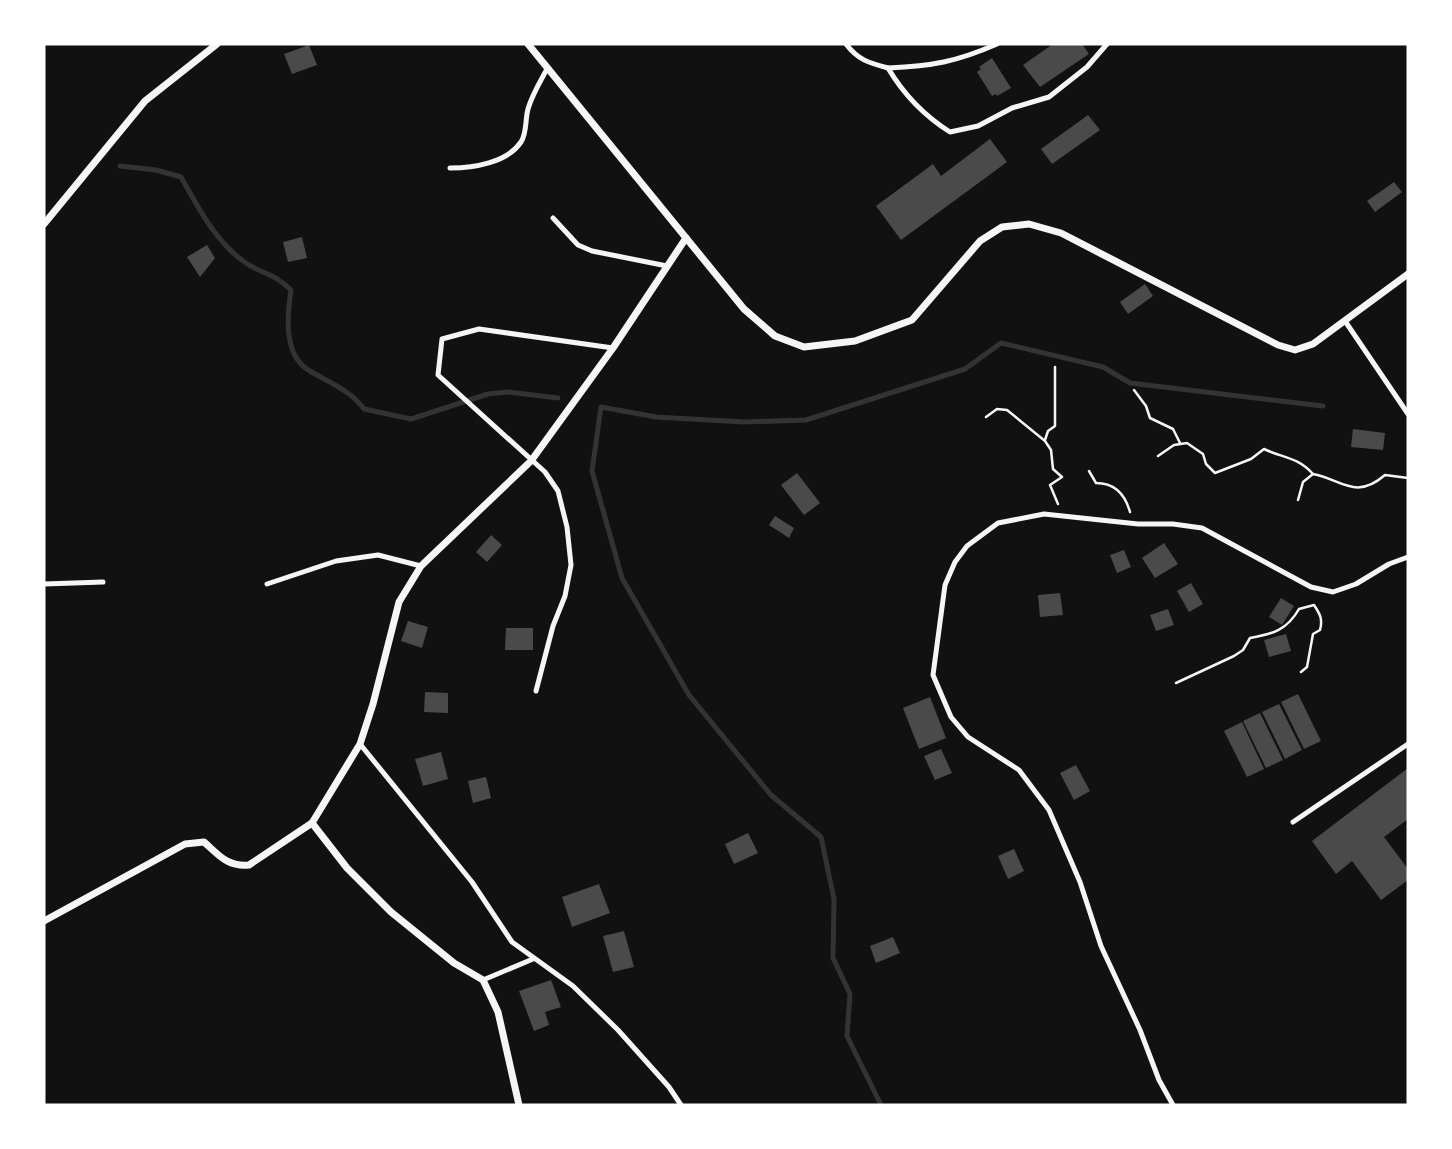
<svg xmlns="http://www.w3.org/2000/svg" width="1452" height="1149" viewBox="0 0 1452 1149" font-family="Karla,sans-serif">
<style>
.lines{fill:none;stroke-linecap:round;stroke-linejoin:round}
.stream{stroke:#333;stroke-width:5}
.building{fill:#4a4a4a}
.path{stroke:#f5f5f5;stroke-width:2.5}
.service{stroke:#f5f5f5;stroke-width:5}
.minor{stroke:#f5f5f5;stroke-width:7}
</style>
<rect width="100%" height="100%" fill="#111"/>
<g class="lines">
<g class="stream">
<path d="M120,166L156,170L181,177C199,209 217,245 249,265C266,275 275,274 291,290C287,316 283,356 310,371C330,383 350,390 364,409L411,419L488,394L508,392L558,398"/>
<polyline points="881,1105 847,1036 850,994 833,958 834,899 821,837 771,795 689,695 622,578 592,471 601,407 656,417 744,422 806,420 965,369 1001,343 1103,367 1130,383 1323,406"/>
</g>
</g>
<g class="building">
<polygon points="1053,44 1082,44 1089,54 1040,87 1023,65"/>
<polygon points="309,45 317,65 292,74 284,54"/>
<polygon points="992,58 1011,88 997,96 996,94 992,96 977,72 981,69 979,67"/>
<polygon points="1088,115 1100,130 1052,164 1041,149"/>
<polygon points="990,139 1007,162 901,240 876,206 933,164 941,176"/>
<polygon points="1394,182 1402,192 1375,212 1367,201"/>
<polygon points="302,237 307,258 288,262 283,242"/>
<polygon points="207,245 215,258 200,277 187,257"/>
<polygon points="1145,284 1153,296 1128,314 1120,302"/>
<polygon points="1353,429 1385,433 1383,450 1351,447"/>
<polygon points="797,473 820,503 804,515 781,485"/>
<polygon points="775,516 794,528 789,538 769,525"/>
<polygon points="491,535 502,545 487,562 476,552"/>
<polygon points="1164,543 1178,564 1155,578 1142,558"/>
<polygon points="1124,550 1131,567 1117,573 1110,555"/>
<polygon points="1191,583 1203,604 1189,612 1177,591"/>
<polygon points="1060,593 1063,615 1040,617 1038,595"/>
<polygon points="1281,598 1294,606 1282,625 1269,617"/>
<polygon points="1168,609 1174,625 1156,631 1150,615"/>
<polygon points="408,621 428,627 422,648 401,641"/>
<polygon points="506,628 533,628 533,650 505,650"/>
<polygon points="1286,634 1291,651 1269,657 1264,640"/>
<polygon points="425,692 448,693 448,713 424,712"/>
<polygon points="1298,694 1321,741 1304,749 1281,702"/>
<polygon points="930,697 946,738 919,749 903,708"/>
<polygon points="1279,704 1302,750 1285,759 1262,712"/>
<polygon points="1260,713 1283,760 1266,768 1243,721"/>
<polygon points="1242,722 1264,769 1247,777 1224,731"/>
<polygon points="941,749 952,773 935,780 924,756"/>
<polygon points="441,752 448,779 423,786 415,759"/>
<polygon points="1076,765 1090,791 1074,800 1060,773"/>
<polygon points="1408,768 1408,819 1384,837 1408,869 1408,880 1381,900 1352,861 1336,874 1312,841"/>
<polygon points="486,777 491,798 473,803 468,781"/>
<polygon points="748,833 758,853 734,864 725,844"/>
<polygon points="1014,849 1024,871 1008,879 998,856"/>
<polygon points="599,884 610,913 572,927 562,897"/>
<polygon points="624,931 634,967 613,972 603,936"/>
<polygon points="893,937 900,953 876,963 870,946"/>
<polygon points="551,980 561,1007 545,1012 549,1025 534,1031 519,991"/>
</g>
<g class="lines">
<g class="path">
<polyline points="1134,390 1146,406 1150,418 1173,429 1180,443"/>
<polyline points="986,417 997,409 1007,410 1045,441 1051,450 1053,469 1062,477 1050,485 1058,504"/>
<polyline points="1045,440 1048,431 1055,426 1055,367"/>
<path d="M1158,456L1174,445L1187,443L1203,454L1206,464L1215,473L1251,459L1264,449C1283,458 1298,457 1313,474"/>
<path d="M1089,471L1096,483C1115,483 1125,494 1130,512"/>
<path d="M1298,500L1303,482L1313,474C1341,479 1355,501 1385,475L1408,478"/>
<path d="M1176,683L1234,656L1243,650L1250,638C1273,634 1287,630 1299,609L1314,605C1320,614 1323,619 1320,630L1313,634L1307,667L1301,672"/>
</g>
<g class="service">
<path d="M846,44C858,60 869,63 888,68"/>
<path d="M997,44C956,62 932,66 888,68C904,95 923,115 950,132L978,126L1012,108L1049,97L1087,67L1107,44"/>
<path d="M450,168C473,168 507,163 521,142C527,133 525,120 528,109C532,95 540,82 547,69"/>
<polyline points="553,218 578,245 592,251 667,266"/>
<polyline points="1345,321 1408,414"/>
<polyline points="44,584 103,582"/>
<polyline points="267,584 336,561 378,555 421,566"/>
<polyline points="536,691 553,626 565,596 571,565 567,527 558,491 545,472 438,375 442,339 479,329 613,348"/>
<polyline points="360,744 472,882 512,942 573,986 618,1030 669,1087 681,1105"/>
<polyline points="1293,822 1408,744"/>
<polyline points="483,980 533,959"/>
<polyline points="1173,1105 1159,1080 1140,1030 1101,946 1080,882 1049,810 1019,770 968,737 951,717 933,675 945,585 955,562 967,546 998,523 1044,514 1138,524 1173,524 1202,528 1311,587 1333,592 1356,584 1389,564 1408,557"/>
</g>
<g class="minor">
<polyline points="528,44 744,309 775,336 804,347 855,341 912,320 980,241 1002,227 1029,224 1061,233 1278,345 1295,350 1313,344 1408,274"/>
<polyline points="44,224 145,101 217,44"/>
<polyline points="312,823 347,868 391,912 454,963 483,980 498,1012 519,1105"/>
<path d="M44,921L185,844L204,842C219,855 227,867 249,865L312,823L360,744L373,704L399,602L421,566L531,461L613,348L686,238"/>
</g>
</g>
<rect width="1452" height="1149" fill="none" stroke="#ffffff" stroke-width="91"/>
</svg>
